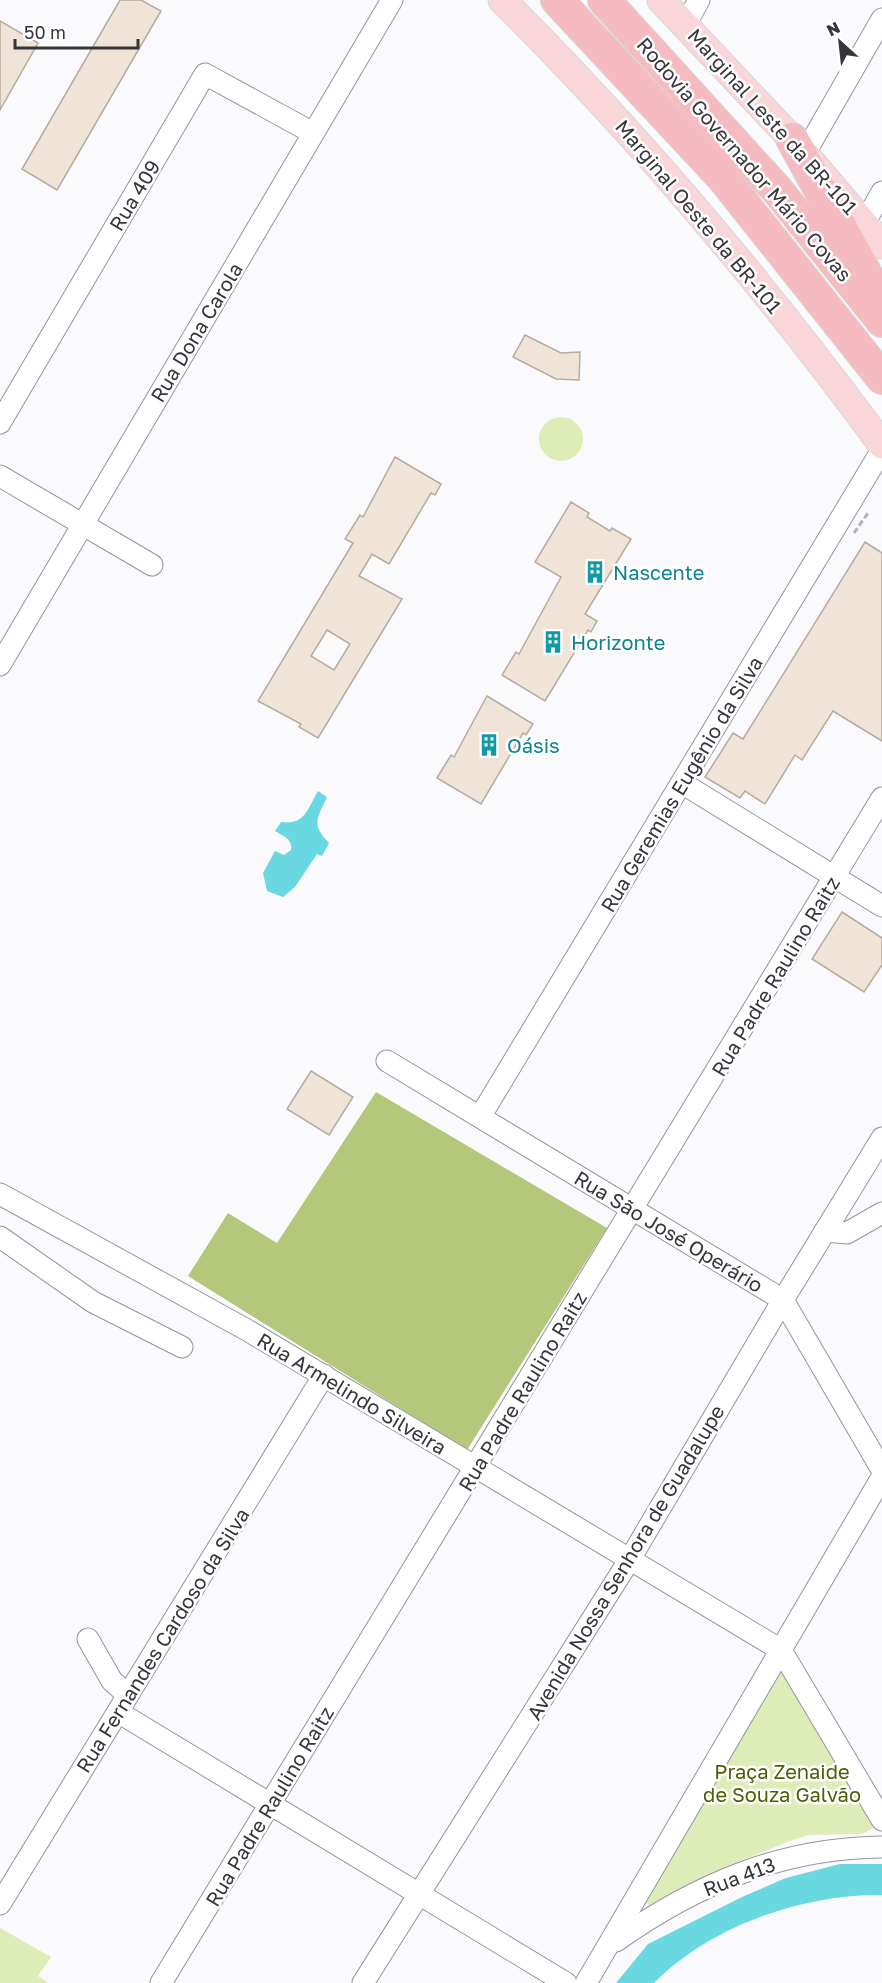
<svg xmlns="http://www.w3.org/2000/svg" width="882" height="1983" viewBox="0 0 882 1983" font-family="'Golos Text',sans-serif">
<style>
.green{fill:#deecb8}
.forest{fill:#b4c77b}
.water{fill:#69d8e0}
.building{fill:#efe4d7;stroke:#b6ab9f;stroke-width:1.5;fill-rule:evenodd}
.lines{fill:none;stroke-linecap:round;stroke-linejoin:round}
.minor-casing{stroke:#9493a1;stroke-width:23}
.major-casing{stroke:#d7d7d8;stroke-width:29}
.highway-casing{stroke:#d7d7d8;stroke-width:34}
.path{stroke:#b3b2b6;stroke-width:3;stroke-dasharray:6 3;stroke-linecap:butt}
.minor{stroke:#fff;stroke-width:21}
.major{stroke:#f9d6d9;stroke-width:27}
.highway{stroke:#f5bbc0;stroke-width:32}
.labels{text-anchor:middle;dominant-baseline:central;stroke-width:5;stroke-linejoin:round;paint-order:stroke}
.street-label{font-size:20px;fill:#36353b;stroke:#fff}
.culture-label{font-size:20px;fill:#0d838f;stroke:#fff;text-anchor:start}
.park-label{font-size:20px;fill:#4f5e04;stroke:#fff}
</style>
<rect width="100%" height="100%" fill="#fafafd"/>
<g class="green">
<circle cx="561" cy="439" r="22"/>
<polygon points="782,1668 873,1822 873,1828 862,1834 808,1835 790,1841 711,1873 649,1906 645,1902"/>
<polygon points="0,1928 51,1957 38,1976 49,1983 0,1983"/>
</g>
<polygon class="forest" points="376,1092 607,1228 467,1450 188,1276 228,1213 277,1243"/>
<g class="water">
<path d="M318,791L327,797C317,819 311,824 329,843L322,856L317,854L295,887L283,897L267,891L263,873L275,851L284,855L291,850C293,839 283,836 275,831L281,822C305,825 307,810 318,791Z"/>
<path d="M840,1864H882V1895C802,1894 711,1926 654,1983H616L648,1944L742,1897L786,1878Z"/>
</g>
<g class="building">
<polygon points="120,0 141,0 161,11 57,190 22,169"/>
<polygon points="0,21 38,43 0,110"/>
<polygon points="525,335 561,353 580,352 579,380 556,379 513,357"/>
<path d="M395,457L441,484L435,495L431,493L389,564L372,554L359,576L402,599L318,738L299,727L301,724L258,701L353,543L345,539L360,515L363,517ZM327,630L350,644L334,670L311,656Z"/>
<polygon points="571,502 589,513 587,517 610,531 612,528 631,539 585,614 597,621 591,632 588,630 545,701 502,675 516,652 519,654 561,577 535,562"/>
<polygon points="865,542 882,553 882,741 833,711 802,760 795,755 765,804 745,791 740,798 705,777 733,733 743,739"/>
<polygon points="487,696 533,724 526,735 523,733 481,804 437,778 451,755 454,757"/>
<polygon points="842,912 882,938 882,965 864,992 812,959"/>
<polygon points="311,1071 353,1097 329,1135 287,1109"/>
</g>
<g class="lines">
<g class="minor-casing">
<g id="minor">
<polyline points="685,25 699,0"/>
<polyline points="805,153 882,19"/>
<polyline points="865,222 882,192"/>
<polyline points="0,423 205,74 313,133"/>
<polyline points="0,476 152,565"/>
<polyline points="0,665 392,0"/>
<polyline points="682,783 882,906"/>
<polyline points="387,1061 783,1300 882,1470"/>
<polyline points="480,1117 882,450"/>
<polyline points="0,1194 247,1330 781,1650 882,1820"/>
<polyline points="825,1231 847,1233 882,1213"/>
<polyline points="0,1237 93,1302 182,1347"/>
<polyline points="88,1639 112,1681 128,1695"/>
<polyline points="118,1712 566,1983"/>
<polyline points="0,1904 324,1375"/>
<path d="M616,1941C697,1884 781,1848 882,1847"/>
<polyline points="161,1983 882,798"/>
<polyline points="363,1983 630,1559 783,1300 882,1138"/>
<polyline points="586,1983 882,1477"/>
</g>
</g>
<g class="major-casing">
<g id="major">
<path d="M502,0C641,138 766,287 882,445"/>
<polyline points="661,0 792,139 882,245"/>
</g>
</g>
<g class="highway-casing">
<g id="highway">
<polyline points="557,0 723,178 882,378"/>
<polyline points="604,0 778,191 882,321"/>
<polyline points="792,139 871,283"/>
</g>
</g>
<polyline class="path" points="854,533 868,513"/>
<use href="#minor" class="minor"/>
<use href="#major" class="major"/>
<use href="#highway" class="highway"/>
</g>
<defs>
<g id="building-bare" transform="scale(1.8)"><path d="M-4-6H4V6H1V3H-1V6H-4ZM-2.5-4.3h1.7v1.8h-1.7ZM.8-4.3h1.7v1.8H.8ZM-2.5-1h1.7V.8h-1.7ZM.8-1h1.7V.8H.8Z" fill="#0f9aa8" stroke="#fff" stroke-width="2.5" paint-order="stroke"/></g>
</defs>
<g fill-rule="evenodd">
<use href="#building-bare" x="595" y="572"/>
<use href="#building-bare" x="553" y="642"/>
<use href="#building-bare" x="489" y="745"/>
</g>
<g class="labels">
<g class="street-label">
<text transform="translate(773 121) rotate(48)">Marginal Leste da BR-101</text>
<text transform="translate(745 159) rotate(49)">Rodovia Governador Mário Covas</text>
<text transform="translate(134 195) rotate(-59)">Rua 409</text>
<text transform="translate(699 216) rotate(50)">Marginal Oeste da BR-101</text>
<text transform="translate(196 332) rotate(-59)">Rua Dona Carola</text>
<text transform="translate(681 784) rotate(-59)">Rua Geremias Eugênio da Silva</text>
<text transform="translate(775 976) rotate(-59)">Rua Padre Raulino Raitz</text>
<text transform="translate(669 1231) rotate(31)">Rua São José Operário</text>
<text transform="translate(522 1391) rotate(-59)">Rua Padre Raulino Raitz</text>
<text transform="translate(352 1393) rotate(31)">Rua Armelindo Silveira</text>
<text transform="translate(625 1562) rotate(-59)">Avenida Nossa Senhora de Guadalupe</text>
<text transform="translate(162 1640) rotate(-58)">Rua Fernandes Cardoso da Silva</text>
<text transform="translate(269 1806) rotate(-59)">Rua Padre Raulino Raitz</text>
<text transform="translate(739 1876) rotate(-21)">Rua 413</text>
</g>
<g class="culture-label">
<text x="613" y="572">Nascente</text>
<text x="571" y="642">Horizonte</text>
<text x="507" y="745">Oásis</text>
</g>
<g class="park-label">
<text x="782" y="1771">Praça Zenaide<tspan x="782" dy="23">de Souza Galvão</tspan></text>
</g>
</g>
<g transform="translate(840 42) rotate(333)" stroke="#ffffff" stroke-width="4.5" paint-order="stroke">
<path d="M0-4.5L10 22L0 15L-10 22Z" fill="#36353b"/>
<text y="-9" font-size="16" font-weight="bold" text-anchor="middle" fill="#36353b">N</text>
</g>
<path d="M15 39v9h123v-9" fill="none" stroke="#36353b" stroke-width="3"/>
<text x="24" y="39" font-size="18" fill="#36353b" stroke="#ffffff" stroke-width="4.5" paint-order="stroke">50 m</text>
</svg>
